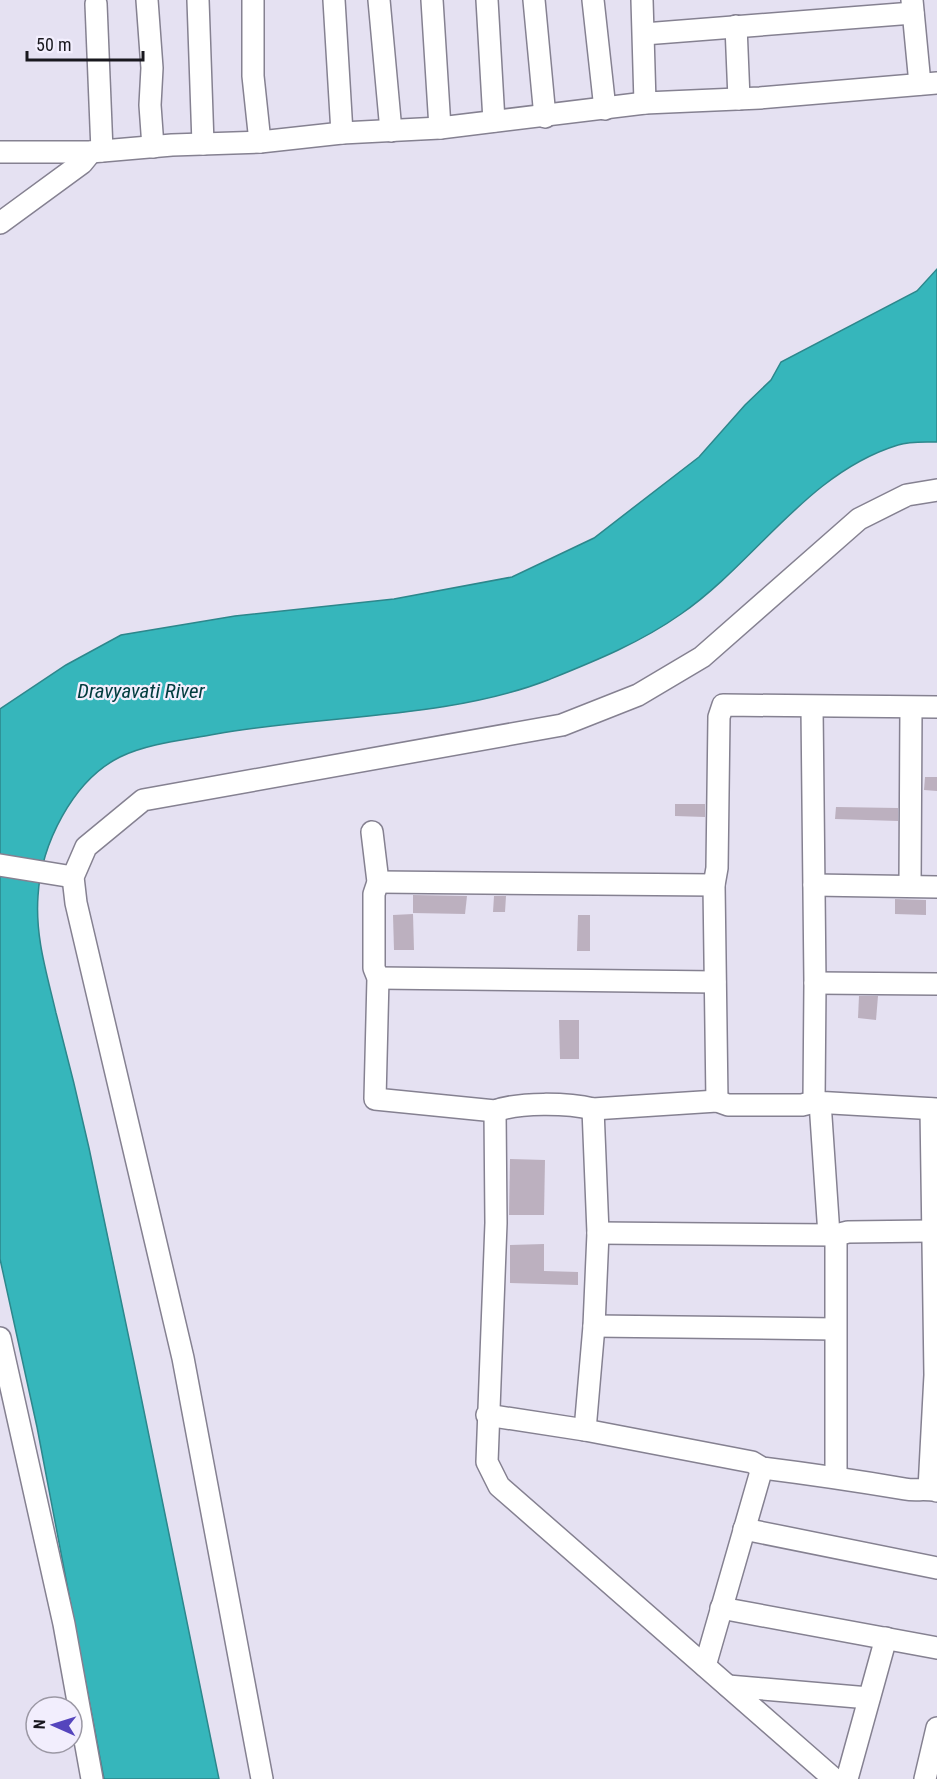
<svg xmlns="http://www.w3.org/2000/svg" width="937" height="1779" viewBox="0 0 937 1779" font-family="'Roboto Condensed',sans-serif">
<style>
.water{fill:#36b6bb;stroke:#2d878c;stroke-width:1.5}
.building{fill:#bcb0bf}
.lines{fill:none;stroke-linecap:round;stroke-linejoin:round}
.minor-casing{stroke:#858191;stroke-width:24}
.minor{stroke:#fff;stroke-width:21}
.labels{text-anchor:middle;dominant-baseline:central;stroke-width:4.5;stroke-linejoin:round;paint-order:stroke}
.water-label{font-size:21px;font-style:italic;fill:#003c3e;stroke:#f2eefd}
</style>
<rect width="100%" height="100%" fill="#e5e1f2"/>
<path class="water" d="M937,269V442C924,442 910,441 898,445C807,473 756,562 681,614C640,643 595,661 548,680C448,719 323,715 216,734C185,740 149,743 120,757C72,781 41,845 38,896C35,937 47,974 56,1013C68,1058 79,1103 89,1148C134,1358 176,1568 219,1779H104L37,1427L0,1259V709L66,665L121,635L235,616L394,599L512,577L594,538L699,457L745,405L771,380L781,362L917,291Z"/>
<g class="building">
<polygon points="925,777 937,777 937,791 924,790"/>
<polygon points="675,804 705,804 705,817 675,816"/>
<polygon points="836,807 898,808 898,821 835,819"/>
<polygon points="413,895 467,896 465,914 413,913"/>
<polygon points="494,896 506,896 505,912 493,912"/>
<polygon points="895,899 926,900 926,915 895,914"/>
<polygon points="413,914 414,950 394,950 393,915"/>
<polygon points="578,915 590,915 590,951 577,951"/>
<polygon points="859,996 878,996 876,1020 858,1018"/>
<polygon points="559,1020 579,1020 579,1059 560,1059"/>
<polygon points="510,1159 545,1160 544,1215 509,1215"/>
<polygon points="544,1244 544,1271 578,1272 578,1285 510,1283 510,1245"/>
</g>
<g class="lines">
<g class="minor-casing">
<g id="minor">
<polyline points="147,0 152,68 150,105 153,147"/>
<polyline points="198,0 203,144"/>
<polyline points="253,0 253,76 260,142"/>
<polyline points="334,0 342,133"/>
<polyline points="379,0 391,131"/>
<polyline points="432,0 440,128"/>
<polyline points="487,0 494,121"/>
<polyline points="534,0 545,117"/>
<polyline points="593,0 605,109"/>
<polyline points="642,0 645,103"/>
<polyline points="912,0 920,84"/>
<polyline points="96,4 102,151"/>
<polyline points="736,26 739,99"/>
<polyline points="644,34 913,13"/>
<polyline points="0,152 91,152 172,145 260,142 342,133 440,128 645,103 760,98 937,83"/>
<polyline points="0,223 82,163 91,152"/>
<polyline points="812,708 815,983 814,1102 937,1109"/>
<path d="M372,832L378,882L374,894V968L378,978L375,1099L495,1111C519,1102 568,1103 593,1109L717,1101L728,1105H802L814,1102"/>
<polyline points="0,865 73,877"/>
<polyline points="378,882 714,885"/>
<polyline points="814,885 937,887"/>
<polyline points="910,886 911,708"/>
<polyline points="378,978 715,982"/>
<polyline points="815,983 937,984"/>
<polyline points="717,1101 714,885 717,868 719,717 723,705 937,707"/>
<polyline points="820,1102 829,1235"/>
<polyline points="495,1111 496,1223 487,1462 499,1486 834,1779"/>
<polyline points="598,1233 836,1235 848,1232 931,1231"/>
<polyline points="594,1326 835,1329"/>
<polyline points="0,1338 64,1624 92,1779"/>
<path d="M487,1415L585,1430L752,1462L762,1468C810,1474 857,1481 905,1489C916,1491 926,1488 937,1491"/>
<polyline points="585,1430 594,1326 598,1233 593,1109"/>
<polyline points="836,1477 836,1235"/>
<polyline points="929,1489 935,1375 931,1109"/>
<polyline points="744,1529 937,1568"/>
<polyline points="721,1608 937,1648"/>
<polyline points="705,1666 762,1468"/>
<polyline points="728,1686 869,1698"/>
<polyline points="262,1779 183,1358 76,903 73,877 86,847 143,800 562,725 638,695 702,657 859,519 907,495 937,490"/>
<polyline points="847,1779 886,1638"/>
<polyline points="925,1779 937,1728"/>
</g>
</g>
<use href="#minor" class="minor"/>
</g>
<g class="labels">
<g class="water-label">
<text x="141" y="691">Dravyavati River</text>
</g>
</g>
<g transform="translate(54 1725) rotate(273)"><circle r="28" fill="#f2eefd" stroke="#9b98a4" stroke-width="1.5"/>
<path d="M0-4.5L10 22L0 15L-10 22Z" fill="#5545bd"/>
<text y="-9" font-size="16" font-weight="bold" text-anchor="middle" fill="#19181e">N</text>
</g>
<path d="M27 51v9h116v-9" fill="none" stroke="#19181e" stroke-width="3"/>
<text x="36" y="51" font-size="18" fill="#19181e" stroke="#f2eefd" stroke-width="4.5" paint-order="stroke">50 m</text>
</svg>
